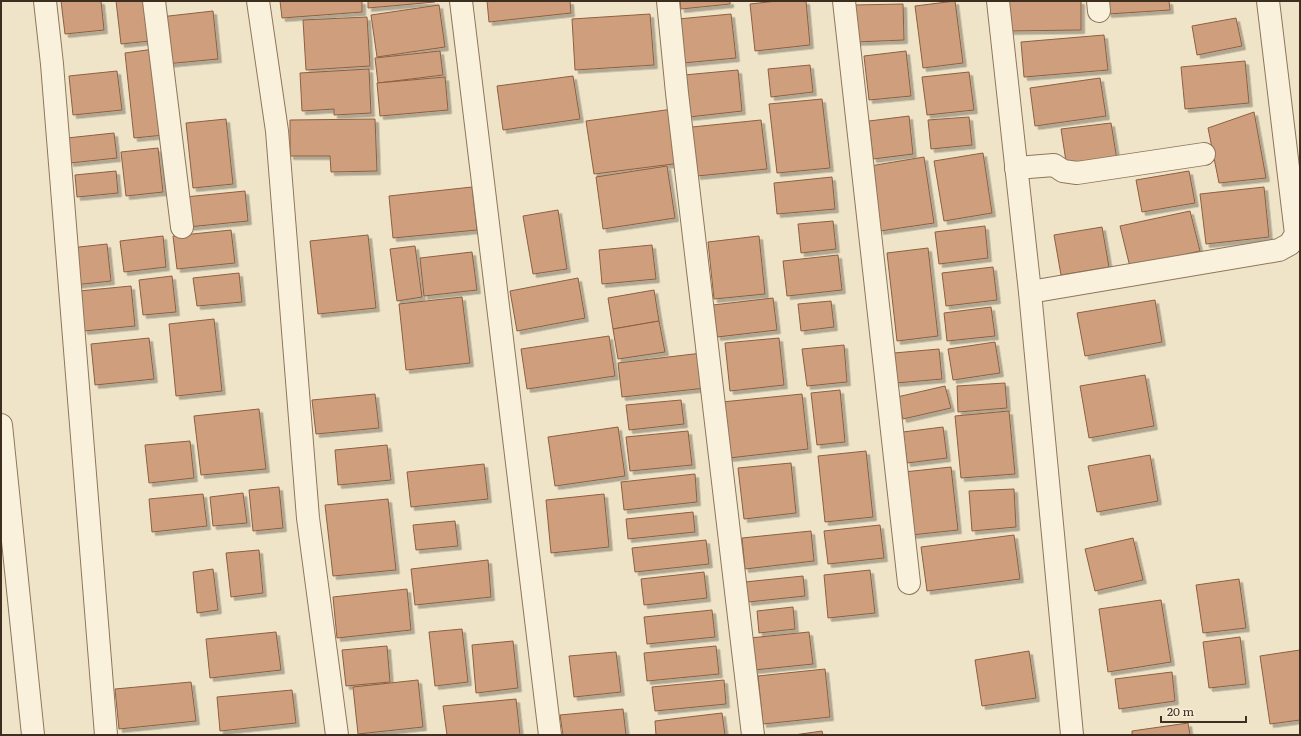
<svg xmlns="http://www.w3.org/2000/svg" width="1301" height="736" viewBox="0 0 1301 736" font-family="Literata,serif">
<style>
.building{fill:#cf9f7d;stroke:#8d5f41;filter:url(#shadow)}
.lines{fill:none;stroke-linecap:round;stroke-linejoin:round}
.minor-casing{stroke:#8d765c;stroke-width:24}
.minor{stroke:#faf1dc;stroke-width:22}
</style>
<defs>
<filter id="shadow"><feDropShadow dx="3.5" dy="3.5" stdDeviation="0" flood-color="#0004"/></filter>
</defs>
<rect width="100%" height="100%" fill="#f0e4c8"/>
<g class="building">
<polygon points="61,1 101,1 104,30 65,34"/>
<polygon points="116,1 145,1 150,41 121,44"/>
<polygon points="280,1 362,1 362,12 282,18"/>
<polygon points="368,1 435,1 435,2 368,8"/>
<polygon points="487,1 570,1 571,13 489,22"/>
<polygon points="680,1 730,1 730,4 681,9"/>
<polygon points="777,1 806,1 810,45 755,51 750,4"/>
<polygon points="955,1 963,63 923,68 915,6"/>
<polygon points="1006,1 1081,1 1081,30 1007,31"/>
<polygon points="1106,1 1169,1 1170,10 1108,14"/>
<polygon points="903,4 904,40 855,42 854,5"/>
<polygon points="439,5 445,47 377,57 371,15"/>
<polygon points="213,11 218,59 165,64 160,17"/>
<polygon points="650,14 654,65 575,70 572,19"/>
<polygon points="731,14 736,58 683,63 678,19"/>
<polygon points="367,17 370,66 306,70 303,20"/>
<polygon points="1236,18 1242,46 1197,55 1192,26"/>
<polygon points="1104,35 1108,70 1024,77 1021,42"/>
<polygon points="154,49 164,135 134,138 125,53"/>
<polygon points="440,51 443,75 378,83 375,58"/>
<polygon points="906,51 911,96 869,100 864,56"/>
<polygon points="1245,61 1249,103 1185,109 1181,67"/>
<polygon points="810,65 813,92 771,97 768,69"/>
<polygon points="369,69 371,113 334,115 334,109 302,111 300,73"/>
<polygon points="738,70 742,111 689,117 684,75"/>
<polygon points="117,71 122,110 73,115 69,76"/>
<polygon points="969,72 974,110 927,115 922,77"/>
<polygon points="573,76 580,119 503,130 497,86"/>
<polygon points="445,77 448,110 380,116 377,83"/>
<polygon points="1100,78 1106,116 1035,126 1030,88"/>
<polygon points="822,99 830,168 777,173 769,104"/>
<polygon points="673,109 681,163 594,174 586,121"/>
<polygon points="1254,112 1266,178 1219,183 1208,128"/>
<polygon points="909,116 913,154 873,159 869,121"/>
<polygon points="969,117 972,145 931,149 928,120"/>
<polygon points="226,119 233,184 193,188 186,123"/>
<polygon points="375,119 377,171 331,172 330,156 290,156 290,120"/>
<polygon points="761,120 767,169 697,176 692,127"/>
<polygon points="1111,123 1117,160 1067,168 1061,129"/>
<polygon points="114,133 117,158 70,163 67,138"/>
<polygon points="158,148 163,192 126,196 121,152"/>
<polygon points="983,153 992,213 944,221 934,161"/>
<polygon points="924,157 934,223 880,231 870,166"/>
<polygon points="667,166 675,218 603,229 596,177"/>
<polygon points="116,171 118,193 77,197 75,175"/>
<polygon points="1189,171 1195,203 1142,212 1136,180"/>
<polygon points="832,177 835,209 777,214 774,183"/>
<polygon points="472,187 477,230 393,238 389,196"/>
<polygon points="1264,187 1269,237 1206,244 1200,194"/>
<polygon points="245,191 248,221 188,227 185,197"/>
<polygon points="558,210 567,269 533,274 523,216"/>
<polygon points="1190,211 1200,251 1130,267 1120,226"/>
<polygon points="833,221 836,249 801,253 798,224"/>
<polygon points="985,226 988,258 939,264 935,232"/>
<polygon points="1102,227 1109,267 1061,275 1054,235"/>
<polygon points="231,230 235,263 177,269 173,236"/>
<polygon points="368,235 376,308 318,314 310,241"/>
<polygon points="163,236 166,267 124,272 120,241"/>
<polygon points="759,236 765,294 714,299 708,242"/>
<polygon points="107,244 111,281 74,285 70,248"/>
<polygon points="652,245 656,279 602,284 599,250"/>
<polygon points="415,246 422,297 397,301 390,249"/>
<polygon points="928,248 938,336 897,341 887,253"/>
<polygon points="472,252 477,290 424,296 420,258"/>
<polygon points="838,255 842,290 787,296 783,261"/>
<polygon points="993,267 997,300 946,306 942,273"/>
<polygon points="239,273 242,302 197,306 193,278"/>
<polygon points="172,276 176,312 143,315 139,280"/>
<polygon points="578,278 585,318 517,331 510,291"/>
<polygon points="131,286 135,326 84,331 79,291"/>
<polygon points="654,290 659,321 613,329 608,298"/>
<polygon points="462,297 470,363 406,370 399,304"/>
<polygon points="773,298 777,330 717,337 713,305"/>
<polygon points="1155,300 1162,342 1085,356 1077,313"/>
<polygon points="831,301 834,327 801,331 798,304"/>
<polygon points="991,307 995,336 947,341 944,313"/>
<polygon points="214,319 222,391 176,396 169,324"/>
<polygon points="659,321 665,352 618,359 613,329"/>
<polygon points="609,336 615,376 527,389 521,349"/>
<polygon points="149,338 154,379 95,385 91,344"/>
<polygon points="779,338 784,385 730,391 725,343"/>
<polygon points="995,342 1000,373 953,380 948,349"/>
<polygon points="844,345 847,382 807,386 802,349"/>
<polygon points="939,349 942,379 896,383 894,353"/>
<polygon points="702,353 706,388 622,397 618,363"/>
<polygon points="1145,375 1154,426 1089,438 1080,386"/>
<polygon points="1005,383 1007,408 958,412 957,386"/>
<polygon points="945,386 951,408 903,419 897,397"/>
<polygon points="840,390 845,442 817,445 811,393"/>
<polygon points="375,394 379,428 316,434 312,400"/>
<polygon points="802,394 808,449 729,458 722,402"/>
<polygon points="681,400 684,424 629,430 626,405"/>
<polygon points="259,409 266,469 201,475 194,416"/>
<polygon points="1009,411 1015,474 961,478 955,416"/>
<polygon points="618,427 625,476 555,486 548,437"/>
<polygon points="943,427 947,458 907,463 903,432"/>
<polygon points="688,431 692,465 630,471 626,437"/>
<polygon points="190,441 194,478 149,483 145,445"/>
<polygon points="387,445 391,480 338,485 335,450"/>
<polygon points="866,451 873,517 825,522 818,456"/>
<polygon points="1150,455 1158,501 1097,512 1088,466"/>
<polygon points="791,463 796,513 744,519 738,468"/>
<polygon points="484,464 488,499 411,507 407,472"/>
<polygon points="951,467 958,530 911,535 904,472"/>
<polygon points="695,474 697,502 624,510 621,482"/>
<polygon points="279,487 283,528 253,531 249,490"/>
<polygon points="1014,489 1016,527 972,531 969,491"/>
<polygon points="243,493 247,523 213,526 210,497"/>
<polygon points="203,494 207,526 152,532 149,499"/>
<polygon points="604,494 609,547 551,553 546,500"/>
<polygon points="388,499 396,570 333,576 325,505"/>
<polygon points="693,512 695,532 628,539 626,519"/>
<polygon points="455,521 458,546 416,550 413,525"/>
<polygon points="880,525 884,558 828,564 824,531"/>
<polygon points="811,531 814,561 745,569 742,538"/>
<polygon points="1014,535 1020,579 927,591 921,547"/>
<polygon points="1133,538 1143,580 1095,591 1085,549"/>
<polygon points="706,540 709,564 635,572 632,548"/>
<polygon points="259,550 263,593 231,597 226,553"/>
<polygon points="488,560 491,597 415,605 411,569"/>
<polygon points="213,569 218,610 197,613 193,572"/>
<polygon points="870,570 875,613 828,618 824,575"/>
<polygon points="704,572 707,598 644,605 641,579"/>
<polygon points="803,576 805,596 748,602 745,582"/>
<polygon points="1239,579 1246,628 1203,633 1196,585"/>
<polygon points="407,589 411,630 337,638 333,597"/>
<polygon points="1161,600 1171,662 1108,672 1099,609"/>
<polygon points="793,607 795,629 759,633 757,611"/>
<polygon points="712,610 715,637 647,644 644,617"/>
<polygon points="462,629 468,682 435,686 429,632"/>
<polygon points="276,632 281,670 210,678 206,639"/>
<polygon points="809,632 813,664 754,670 750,638"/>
<polygon points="1240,637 1246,684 1209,688 1203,642"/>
<polygon points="513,641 518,688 476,693 472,645"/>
<polygon points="387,646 390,682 346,686 342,650"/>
<polygon points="716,646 719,674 647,681 644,653"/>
<polygon points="1300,650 1300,720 1270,724 1260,656"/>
<polygon points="1029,651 1036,698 982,706 975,660"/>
<polygon points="616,652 621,692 574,697 569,656"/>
<polygon points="825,669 830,717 763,724 758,676"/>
<polygon points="1172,672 1175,701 1119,709 1115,679"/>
<polygon points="418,680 423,727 358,734 353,687"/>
<polygon points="724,680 726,704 655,711 652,687"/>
<polygon points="191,682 196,721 119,729 115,689"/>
<polygon points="292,690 296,723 220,731 217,697"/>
<polygon points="516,699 520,735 447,735 443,706"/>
<polygon points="623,709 626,735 563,735 560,715"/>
<polygon points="722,713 725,735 656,735 655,721"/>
<polygon points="1188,723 1190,735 1132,735 1132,731"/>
<polygon points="822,731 823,735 794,735"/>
</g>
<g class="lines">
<g class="minor-casing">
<g id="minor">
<polyline points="45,1 52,64 106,735"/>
<polyline points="154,1 182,227"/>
<polyline points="258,1 277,131 308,518 337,735"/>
<polyline points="461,1 550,735"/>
<polyline points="668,1 677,93 753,735"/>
<polyline points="844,1 909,583"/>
<polyline points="998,1 1030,292 1072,735"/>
<polyline points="1098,1 1099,11"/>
<polyline points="1016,168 1054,165 1063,171 1077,173 1204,154"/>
<polyline points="1030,292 1279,250 1290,244 1296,234 1268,1"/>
<polyline points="1,425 33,735"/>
</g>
</g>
<use href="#minor" class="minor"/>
</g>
<rect width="1301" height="736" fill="none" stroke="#3d2e20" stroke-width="4"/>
<path d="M1161 716v6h85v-6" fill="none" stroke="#3d2e20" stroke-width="2"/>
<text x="1167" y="716" font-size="12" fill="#3d2e20" stroke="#f7eed8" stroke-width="3" paint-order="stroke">20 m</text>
</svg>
